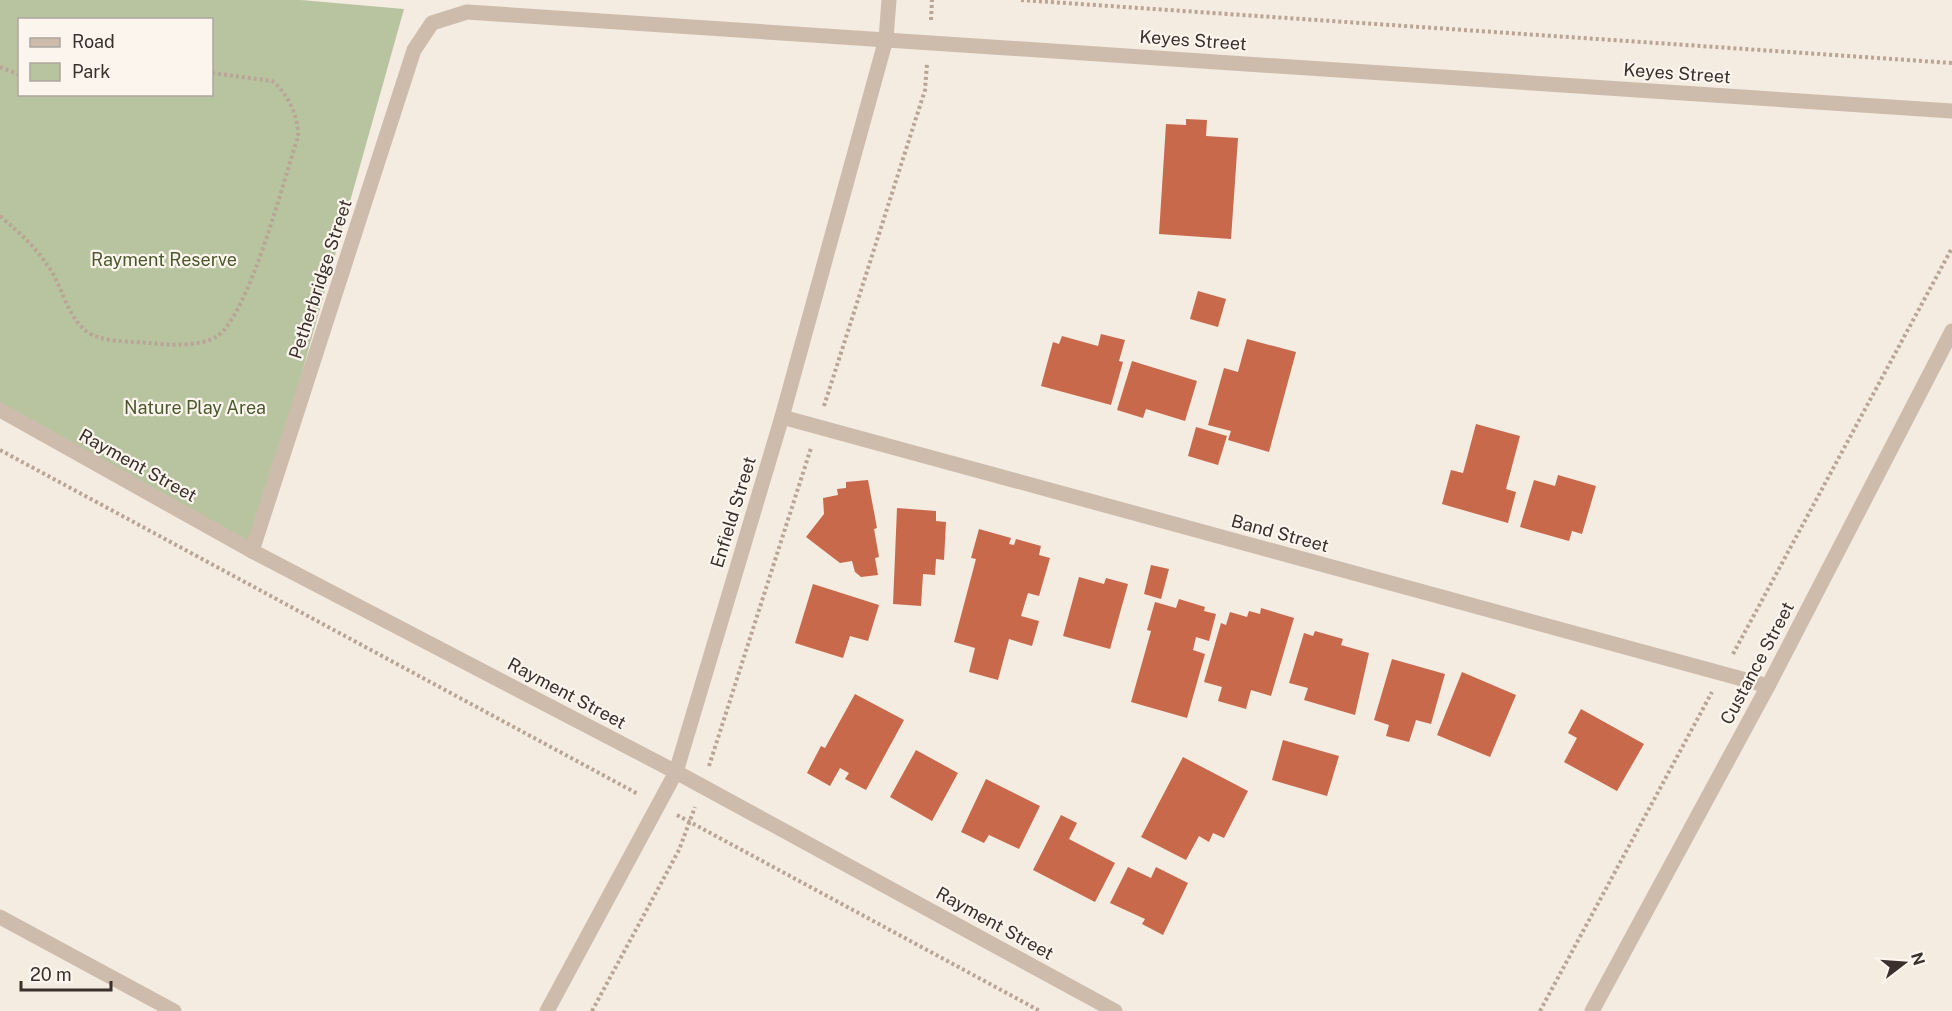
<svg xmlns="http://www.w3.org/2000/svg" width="1952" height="1011" viewBox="0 0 1952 1011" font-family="'Public Sans',sans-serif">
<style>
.green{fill:#b8c4a0;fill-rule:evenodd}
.building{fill:#c8694b}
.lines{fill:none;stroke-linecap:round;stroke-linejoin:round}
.path{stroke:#b9a596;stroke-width:4;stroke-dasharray:3 3;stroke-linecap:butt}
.street{stroke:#cdbbac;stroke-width:15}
.labels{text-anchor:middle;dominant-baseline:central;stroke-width:4.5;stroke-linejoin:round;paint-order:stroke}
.street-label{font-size:18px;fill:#3b302b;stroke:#fbf5ee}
.park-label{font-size:18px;fill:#4a5a2e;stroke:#fbf5ee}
</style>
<rect width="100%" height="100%" fill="#f4ebe1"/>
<path class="green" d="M0,0H301L404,9L252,551L0,410ZM20,20H212V94H20Z"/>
<g class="building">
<polygon points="1186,119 1207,120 1206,136 1238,138 1231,239 1159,234 1166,124 1186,125"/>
<polygon points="1198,291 1226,299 1218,327 1190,319"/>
<polygon points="1101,334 1125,340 1119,361 1123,362 1111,405 1041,386 1053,342 1059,344 1062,336 1098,346"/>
<polygon points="1247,339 1296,352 1269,452 1228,440 1231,431 1208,425 1224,368 1238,372"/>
<polygon points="1132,361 1197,381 1185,421 1146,409 1143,418 1117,410"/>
<polygon points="1476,424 1520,436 1506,489 1516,492 1508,523 1442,504 1451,470 1463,473"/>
<polygon points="1196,427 1227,436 1218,465 1188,456"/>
<polygon points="1558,475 1596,486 1582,534 1572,531 1569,541 1520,527 1534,480 1555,486"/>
<polygon points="868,480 877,528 874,529 879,557 875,558 878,575 861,577 855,572 852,561 840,563 806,537 824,514 823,498 838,495 837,489 846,488 846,482"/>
<polygon points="897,508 936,511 936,521 946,522 944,560 936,559 935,575 923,574 921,606 893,604"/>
<polygon points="979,529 1011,538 1009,544 1014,545 1016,539 1041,546 1039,555 1050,558 1039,596 1028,593 1021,616 1039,621 1032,646 1009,639 998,680 969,672 975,648 954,642 976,559 971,558"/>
<polygon points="1151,565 1169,569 1161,599 1144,594"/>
<polygon points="1079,577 1104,584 1106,578 1128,584 1110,649 1063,636"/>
<polygon points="813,584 879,605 868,641 850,636 843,658 795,643"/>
<polygon points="1179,599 1205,607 1204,611 1216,614 1209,641 1196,637 1193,650 1205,654 1187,718 1131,702 1151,631 1147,630 1155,602 1176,608"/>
<polygon points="1261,608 1294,618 1271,696 1251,690 1246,709 1218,701 1222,687 1204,682 1221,623 1226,625 1230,612 1247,617 1249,611 1260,614"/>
<polygon points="1315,631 1343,639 1341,645 1369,653 1355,715 1304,700 1308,688 1289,683 1304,633 1313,636"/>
<polygon points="1392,659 1445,674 1431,724 1416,720 1409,742 1386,736 1389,725 1374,720"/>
<polygon points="1462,672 1516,695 1490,757 1437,735"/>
<polygon points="855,694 904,720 866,790 845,779 849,773 840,768 830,786 807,773 821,746 825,748"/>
<polygon points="1581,709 1644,744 1617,791 1564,762 1577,738 1568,733"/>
<polygon points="1283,740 1339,756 1327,796 1272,780"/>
<polygon points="916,750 958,773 932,821 890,797"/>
<polygon points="1183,757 1248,791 1224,838 1213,833 1209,842 1199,836 1186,860 1141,837"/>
<polygon points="986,779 1040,806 1019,849 989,835 984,843 961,832"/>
<polygon points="1061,815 1077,823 1069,839 1115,863 1095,902 1033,870"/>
<polygon points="1128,867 1151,878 1156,867 1188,883 1163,935 1142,924 1145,919 1110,903"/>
</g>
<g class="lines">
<g class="path">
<polyline points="1021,0 1952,63"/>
<polyline points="931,20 932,0"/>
<polyline points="0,67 20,75"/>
<path d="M0,216C22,235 36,247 52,272C63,291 68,316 86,331C102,343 130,341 148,343C168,345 198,347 216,337C249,317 284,178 298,137C299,118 288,93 272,81L212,73"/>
<polyline points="824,406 925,90 927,64"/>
<polyline points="0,450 638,794"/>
<polyline points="1733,654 1952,248"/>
<polyline points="709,766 811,448"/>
<polyline points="677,815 1040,1011"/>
<polyline points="592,1011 679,850 695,807"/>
<polyline points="1540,1011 1712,692"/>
</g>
<g class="street">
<polyline points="0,410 252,551 676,772 1115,1011"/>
<polyline points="782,417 1768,686"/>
<polyline points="252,551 414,50 432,23 467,12 1952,111"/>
<polyline points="0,917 174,1011"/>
<polyline points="547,1011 676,772 782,417 886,39 889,0"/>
<polyline points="1592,1011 1768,686 1952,331"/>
</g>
</g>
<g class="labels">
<g class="street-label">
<text transform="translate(1193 40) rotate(4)">Keyes Street</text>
<text transform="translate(1677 73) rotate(4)">Keyes Street</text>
<text transform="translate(320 279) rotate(-72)">Petherbridge Street</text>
<text transform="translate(138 465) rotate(29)">Rayment Street</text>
<text transform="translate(733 512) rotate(-73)">Enfield Street</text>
<text transform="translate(1280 533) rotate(15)">Band Street</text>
<text transform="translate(1757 663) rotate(-62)">Custance Street</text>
<text transform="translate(567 693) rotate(28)">Rayment Street</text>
<text transform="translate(995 923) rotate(29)">Rayment Street</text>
</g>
<g class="park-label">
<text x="164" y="259">Rayment Reserve</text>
<text x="195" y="407">Nature Play Area</text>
</g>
</g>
<rect x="18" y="18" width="195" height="78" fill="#fbf5ee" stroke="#aea6a0" stroke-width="1.5"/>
<rect x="30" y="38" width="30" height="9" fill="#cdbbac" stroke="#aea6a0" stroke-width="1.5"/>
<text x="72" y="48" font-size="18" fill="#3b302b">Road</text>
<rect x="30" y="63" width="30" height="18" fill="#b8c4a0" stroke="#aea6a0" stroke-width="1.5"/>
<text x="72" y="78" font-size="18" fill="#3b302b">Park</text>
<g transform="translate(1904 963) rotate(73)" stroke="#fbf5ee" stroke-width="4.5" paint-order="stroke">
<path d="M0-4.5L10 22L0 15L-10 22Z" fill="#3b302b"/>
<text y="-9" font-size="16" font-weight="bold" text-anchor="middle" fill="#3b302b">N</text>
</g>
<path d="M21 981v9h90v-9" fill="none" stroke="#3b302b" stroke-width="3"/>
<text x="30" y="981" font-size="18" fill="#3b302b" stroke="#fbf5ee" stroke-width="4.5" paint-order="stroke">20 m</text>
</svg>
